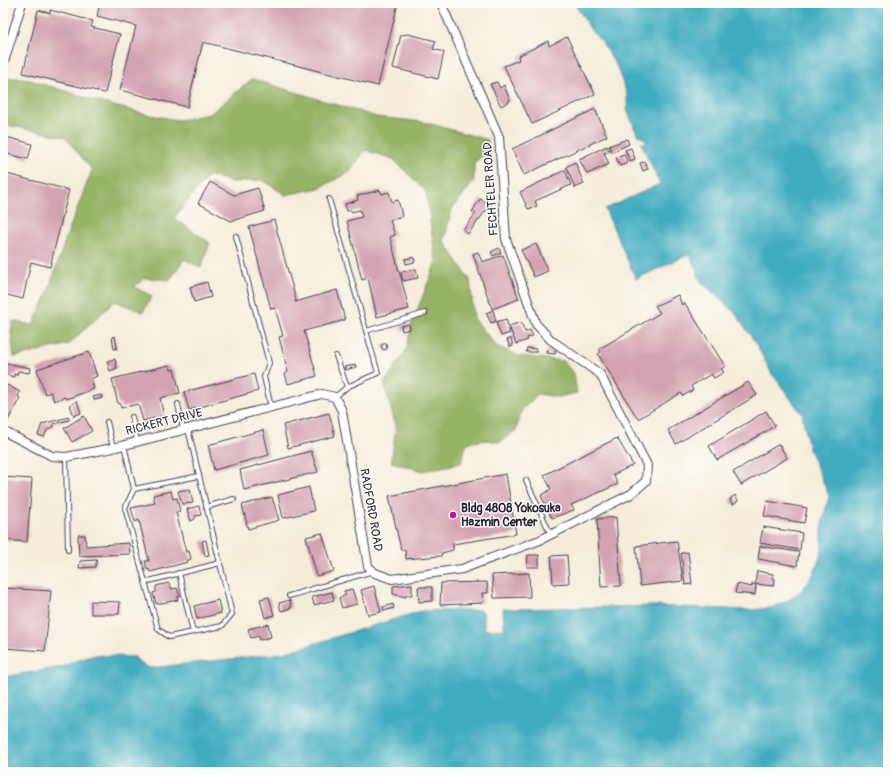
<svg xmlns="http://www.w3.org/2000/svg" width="891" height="775" viewBox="0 0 891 775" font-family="Pangolin,sans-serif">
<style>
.forest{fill:#96b366;stroke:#5c6a50}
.water{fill:#40acbf;stroke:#31677d}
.building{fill:#d3a3b1}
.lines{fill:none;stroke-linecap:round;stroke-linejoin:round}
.service-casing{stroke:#424053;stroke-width:6}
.minor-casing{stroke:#424053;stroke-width:10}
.service{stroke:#fff;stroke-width:4}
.minor{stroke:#fff;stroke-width:8}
.poi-dot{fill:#b5179e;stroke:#fdfcf7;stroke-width:1.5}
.labels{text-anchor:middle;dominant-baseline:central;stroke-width:3;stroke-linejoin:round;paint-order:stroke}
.street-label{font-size:12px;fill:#22223b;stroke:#fdfcf7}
.poi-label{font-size:12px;font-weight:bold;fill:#22223b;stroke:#fdfcf7;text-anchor:start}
</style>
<rect width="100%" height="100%" fill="#fdfcf7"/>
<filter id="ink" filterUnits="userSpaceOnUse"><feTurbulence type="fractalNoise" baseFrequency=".025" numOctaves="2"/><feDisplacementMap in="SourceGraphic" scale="8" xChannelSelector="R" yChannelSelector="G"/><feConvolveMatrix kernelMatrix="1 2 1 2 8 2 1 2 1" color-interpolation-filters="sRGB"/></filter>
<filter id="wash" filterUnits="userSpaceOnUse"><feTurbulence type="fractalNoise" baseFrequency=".012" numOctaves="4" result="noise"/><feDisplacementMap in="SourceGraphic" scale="16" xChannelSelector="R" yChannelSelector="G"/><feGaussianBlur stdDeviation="0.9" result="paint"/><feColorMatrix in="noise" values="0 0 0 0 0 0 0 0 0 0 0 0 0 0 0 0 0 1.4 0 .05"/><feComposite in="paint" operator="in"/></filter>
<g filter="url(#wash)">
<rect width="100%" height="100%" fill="#f5edda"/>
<polygon class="forest" points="3,78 24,78 99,102 145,114 178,120 210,114 252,79 377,117 424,122 488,140 486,153 474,163 474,181 452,209 444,241 470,280 474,318 496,346 519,356 563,361 574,374 577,393 558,397 538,394 522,410 516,430 500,442 486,440 467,443 461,463 423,471 391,462 396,427 384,383 406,351 412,324 436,262 426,192 393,159 365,150 350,172 319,188 285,195 263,180 231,182 209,175 174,218 210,243 201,268 184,259 170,280 145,278 134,287 152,296 143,312 115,301 69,344 14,357 11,332 13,321 33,325 47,295 67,235 92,170 65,137 3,124"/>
<polygon class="water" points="574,3 888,3 888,772 3,772 3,677 63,667 72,662 95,655 135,657 139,663 150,668 283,653 421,611 480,610 483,612 485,630 504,629 503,608 506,609 509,608 509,609 653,606 751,610 771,608 788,600 802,590 813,575 822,552 822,524 829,496 809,449 802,414 772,374 755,342 735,313 701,282 690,254 636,279 605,209 660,184 641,143 646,143 646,140 637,134 627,110 627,95 617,67 602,42 593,33"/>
<g id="blocks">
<g class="building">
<polygon points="100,3 398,3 378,86 203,42 187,107 120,90 136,26 97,16"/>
<polygon points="38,10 50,13 50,10 93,21 91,27 120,34 105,93 23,73"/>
<polygon points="408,34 436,41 433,49 444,52 438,79 393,68 401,35"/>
<polygon points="567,37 595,94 532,124 504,66 519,60 518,56 548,41 549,46"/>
<polygon points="497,82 500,88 504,85 510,101 501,106 490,84"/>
<polygon points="595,109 607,136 524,175 512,149"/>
<polygon points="6,137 32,144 28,159 3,153"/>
<polygon points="627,139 629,144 612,152 609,146"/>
<polygon points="607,146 609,151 604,153 609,164 587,174 579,159"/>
<polygon points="631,148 635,159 630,161 625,150"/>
<polygon points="624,154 628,163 620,166 616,157"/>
<polygon points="575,162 584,184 575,188 566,167"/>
<polygon points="645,162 648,169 643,171 640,163"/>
<polygon points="565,170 571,185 535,201 537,206 528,209 520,192"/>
<polygon points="3,173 69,190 50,267 31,262 23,299 3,294"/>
<polygon points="210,182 234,195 258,188 265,211 231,221 198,203"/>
<polygon points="380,190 382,194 389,192 392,202 398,200 402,216 390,220 395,235 390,237 409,309 377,317 368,278 362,280 347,221 362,217 360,210 351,212 351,210 347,211 345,204 358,200 357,196"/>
<polygon points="480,199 491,204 468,234 463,230 476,213 472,212"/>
<polygon points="274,220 296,300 295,302 337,290 345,320 304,331 317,376 288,384 285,374 288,372 279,337 283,336 275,308 271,309 249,227"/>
<polygon points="536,244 548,271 534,277 521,250"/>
<polygon points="499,248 501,253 493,256 491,252"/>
<polygon points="478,252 482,262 503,255 519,299 492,309 473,254"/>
<polygon points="414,257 415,262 406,264 405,259"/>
<polygon points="416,269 418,278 403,281 401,272"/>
<polygon points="207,282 211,297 194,302 190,287"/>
<polygon points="678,295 682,305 684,302 725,366 721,369 724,372 714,378 711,374 691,386 693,390 683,396 681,393 638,419 598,354 601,352 599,349 660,313 655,306"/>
<polygon points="493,310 496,321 491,323 486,313"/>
<polygon points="506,319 510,333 501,336 496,322"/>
<polygon points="521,322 525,332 530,330 533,336 527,338 528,340 516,344 509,326"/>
<polygon points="409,324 410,329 402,331 401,326"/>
<polygon points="115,336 117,348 114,349 112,337"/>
<polygon points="511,338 513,346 510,347 507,340"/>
<polygon points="386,343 387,349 383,350 381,345"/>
<polygon points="527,348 536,349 536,352 526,352"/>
<polygon points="546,350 556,351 555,354 546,353"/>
<polygon points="89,352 97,376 91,379 94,389 66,399 65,397 54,401 51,392 45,394 37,369"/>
<polygon points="115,359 117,368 110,371 107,361"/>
<polygon points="6,363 30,368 29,373 18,371 17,375 14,374 14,377 3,374"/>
<polygon points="169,365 171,370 174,369 180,393 160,398 164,416 143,421 138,404 121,408 120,403 118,404 112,379"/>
<polygon points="356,365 356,367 345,370 344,367"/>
<polygon points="254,374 258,391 189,410 184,392"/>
<polygon points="748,382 757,395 676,444 668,430"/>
<polygon points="7,385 20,392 18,396 20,398 7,422 3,420 3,392"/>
<polygon points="101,395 102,398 95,400 93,397"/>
<polygon points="77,401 81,413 74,416 70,405"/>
<polygon points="766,411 775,426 717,460 709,446"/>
<polygon points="329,413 335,436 288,448 283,425"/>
<polygon points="84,416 92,431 72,442 64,428"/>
<polygon points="69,417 69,420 53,424 54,427 47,430 44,437 38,435 42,424"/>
<polygon points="263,430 269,455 214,470 208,445"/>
<polygon points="617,438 633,465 613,475 618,484 571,505 574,510 552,518 541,496 551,489 544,475"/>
<polygon points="779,444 787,458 741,485 733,472"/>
<polygon points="311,451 318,472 244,490 240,470"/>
<polygon points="506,474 516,534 453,544 453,550 442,553 441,556 406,559 405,550 401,550 389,496"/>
<polygon points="3,477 32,479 27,542 3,540"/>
<polygon points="309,487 314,511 283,518 278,495"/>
<polygon points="190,489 193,503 182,504 178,491"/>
<polygon points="171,491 173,499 177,498 180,512 176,512 186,552 189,551 191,559 186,561 188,562 150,572 149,569 147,570 145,561 149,561 139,520 135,522 131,508 155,503 153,495"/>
<polygon points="735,495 738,501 732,505 730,499"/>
<polygon points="272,497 279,520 248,529 242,505"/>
<polygon points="767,501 807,508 804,523 764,516"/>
<polygon points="199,506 201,515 195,516 195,519 191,521 187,509"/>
<polygon points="616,517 621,586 601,587 597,519"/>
<polygon points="763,527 802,533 800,550 760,543"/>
<polygon points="322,533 334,571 317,576 306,537"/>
<polygon points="78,535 85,535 86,546 129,543 130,554 79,556"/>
<polygon points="206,540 209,555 205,556 202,541"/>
<polygon points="677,541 683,581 640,586 636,546"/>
<polygon points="760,546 799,552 797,566 758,559"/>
<polygon points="688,552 692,584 685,585 681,553"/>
<polygon points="528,555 539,555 539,567 527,567"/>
<polygon points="567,555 569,583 553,584 551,556"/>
<polygon points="97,560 95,567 79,568 80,561"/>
<polygon points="757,571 773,574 773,578 775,579 774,586 755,584"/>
<polygon points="529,573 530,597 494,598 492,575"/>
<polygon points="487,582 488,593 482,593 483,603 440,605 441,583"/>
<polygon points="169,583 172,589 177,588 180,596 177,597 178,600 156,604 153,593 156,592 156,586"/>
<polygon points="412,584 412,595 406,595 406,597 393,594 393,586"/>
<polygon points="737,584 752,587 752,584 756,585 755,595 735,593"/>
<polygon points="374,586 381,612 368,615 361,590"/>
<polygon points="418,587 432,587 432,601 419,602"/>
<polygon points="3,588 51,591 45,651 3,648"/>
<polygon points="352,589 357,604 342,608 339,598 346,595 344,591"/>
<polygon points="332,592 334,600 314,605 312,597"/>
<polygon points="269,597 274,615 265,618 260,599"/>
<polygon points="218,600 221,613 197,619 194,606"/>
<polygon points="290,600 291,608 281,611 279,603"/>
<polygon points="91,601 120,602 119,614 91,614"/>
<polygon points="393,604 394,608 384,611 383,607"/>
<polygon points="268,624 271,637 260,640 259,636 251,638 248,629"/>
</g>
</g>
</g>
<g filter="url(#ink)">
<use href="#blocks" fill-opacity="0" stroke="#424053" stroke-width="1"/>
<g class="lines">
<g class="service-casing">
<g id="service">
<polyline points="329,199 378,373 347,387 335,397"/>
<polyline points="236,236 269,363 264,377 271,407"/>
<polyline points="366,331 425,313"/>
<polyline points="336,356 347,387"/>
<polyline points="178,404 183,429"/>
<polyline points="132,417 137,441"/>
<polyline points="107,422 113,448"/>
<polyline points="124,445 134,489 125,508 158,629 169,637 222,626 232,614 188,429"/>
<polyline points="66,457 68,550"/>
<polyline points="526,480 551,535"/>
<polyline points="134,489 199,476"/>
<polyline points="206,507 234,499"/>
<polyline points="179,573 193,632"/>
<polyline points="145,582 220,563"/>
<polyline points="289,596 373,571"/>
</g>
</g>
<g class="minor-casing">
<g id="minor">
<polyline points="3,65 22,3"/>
<polyline points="3,431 52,456 66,457 113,448 322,394 335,397 342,411 368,566 375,573 392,579 462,569 540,540 631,494 646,481 647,465 600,374 551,340 536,324 506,239 499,137 441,3"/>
</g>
</g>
<use href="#service" class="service"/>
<use href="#minor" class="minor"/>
</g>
</g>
<circle class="poi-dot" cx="453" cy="515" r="4"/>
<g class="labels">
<g class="street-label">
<text transform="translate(491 189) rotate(-94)">FECHTELER ROAD</text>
<text transform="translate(164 422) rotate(-14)">RICKERT DRIVE</text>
<text transform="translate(371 510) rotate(80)">RADFORD ROAD</text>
</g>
<g class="poi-label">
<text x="461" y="508">Bldg 4808 Yokosuka<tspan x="461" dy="14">Hazmin Center</tspan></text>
</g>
</g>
<rect width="891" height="775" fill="none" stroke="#fdfcf7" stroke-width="16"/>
</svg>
